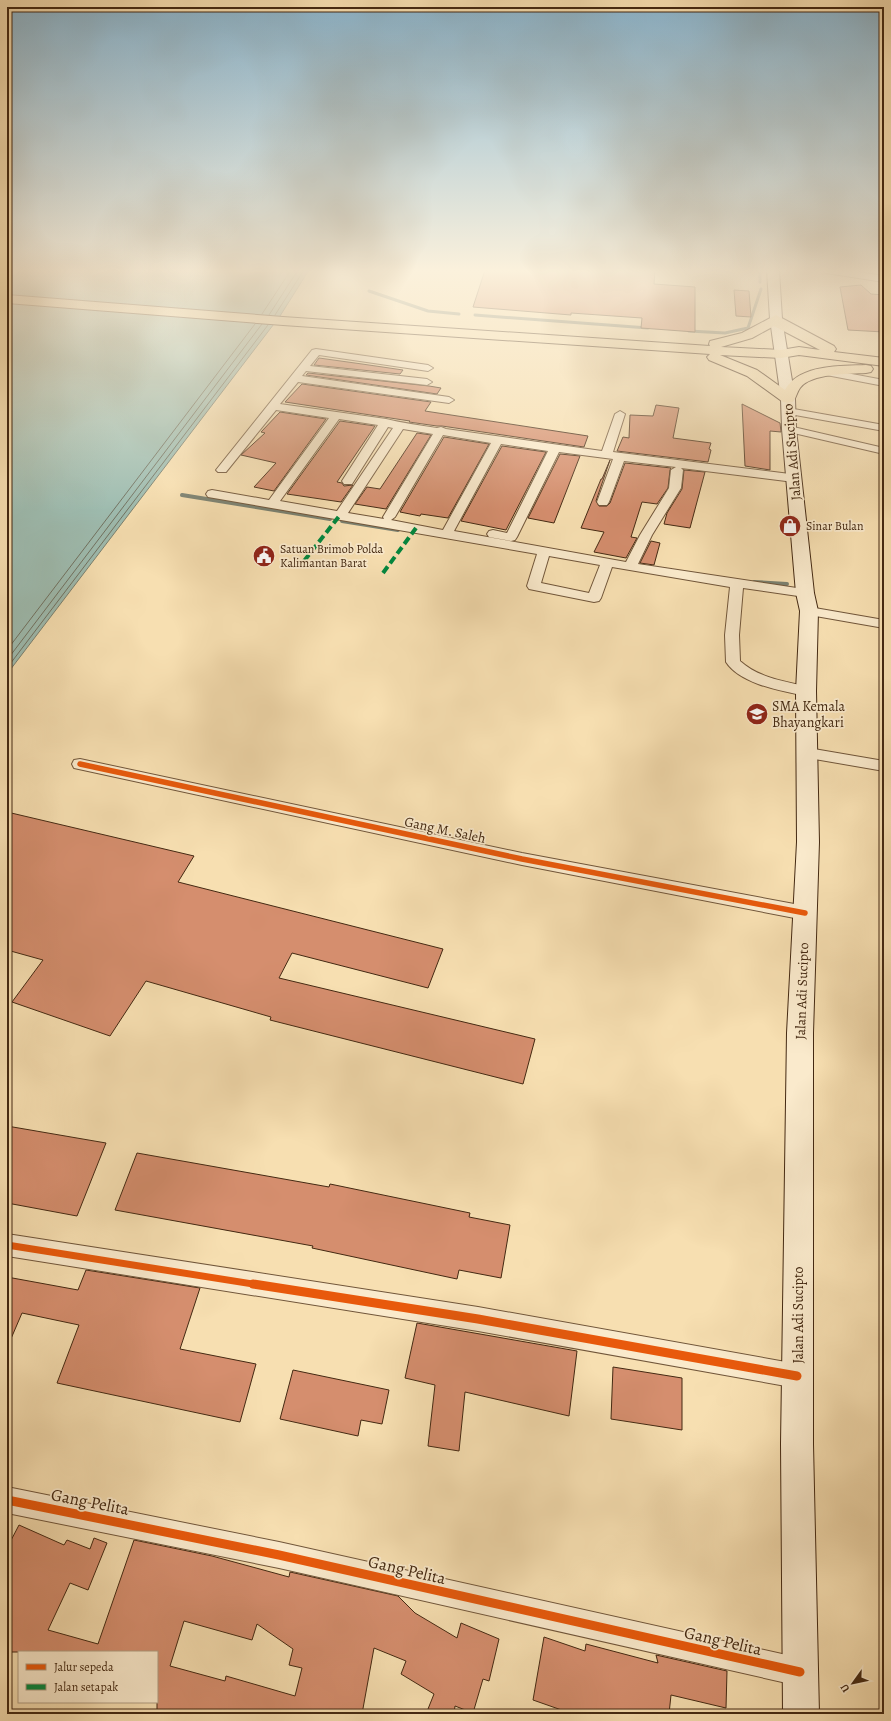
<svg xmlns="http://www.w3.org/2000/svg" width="891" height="1721" viewBox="0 0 891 1721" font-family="Alegreya,serif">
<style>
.water{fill:#9ebcb0;stroke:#7a8171}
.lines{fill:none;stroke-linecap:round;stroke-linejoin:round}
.shore{stroke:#717261;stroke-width:1}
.stream-far1{stroke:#7a8171;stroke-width:3}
.stream{stroke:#7a8171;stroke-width:4}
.building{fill:#d58e6e;stroke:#442912;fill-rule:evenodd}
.minor-casing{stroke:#71563a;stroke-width:2}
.secondary-casing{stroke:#442912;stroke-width:2}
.trunk-casing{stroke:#442912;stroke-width:2}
.minor{fill:#faeacc;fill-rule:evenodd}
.secondary{fill:#faeacc;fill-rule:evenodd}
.trunk{fill:#f7dfb1;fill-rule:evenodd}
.quiet{stroke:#00873e;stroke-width:4;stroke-dasharray:8 4;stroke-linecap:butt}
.cycleway-far2-casing{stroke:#faeacc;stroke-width:8}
.cycleway-far1-casing{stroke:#faeacc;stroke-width:10}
.cycleway-casing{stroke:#faeacc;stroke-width:12}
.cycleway-far2{stroke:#e8590c;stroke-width:5.5}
.cycleway-far1{stroke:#e8590c;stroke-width:7}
.cycleway{stroke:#e8590c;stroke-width:9}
.labels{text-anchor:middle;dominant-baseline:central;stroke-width:3.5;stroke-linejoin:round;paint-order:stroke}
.far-poi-label{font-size:12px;fill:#442912;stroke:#faeacc;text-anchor:start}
.street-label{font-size:14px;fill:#442912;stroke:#faeacc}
.poi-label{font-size:14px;fill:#442912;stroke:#faeacc;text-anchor:start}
.near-street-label{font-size:17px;fill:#442912;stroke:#faeacc}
</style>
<rect width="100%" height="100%" fill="#f7dfb1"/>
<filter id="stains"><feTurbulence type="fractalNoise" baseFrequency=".005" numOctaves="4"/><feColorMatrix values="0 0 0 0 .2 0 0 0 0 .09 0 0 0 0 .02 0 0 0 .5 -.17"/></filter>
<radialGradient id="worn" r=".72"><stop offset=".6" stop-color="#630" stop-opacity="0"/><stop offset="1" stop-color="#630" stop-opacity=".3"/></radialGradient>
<polygon class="water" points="11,270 309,270 280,316 7,674 7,273"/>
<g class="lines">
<g class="shore">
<polyline points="262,314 291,270"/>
<polyline points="269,315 298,270"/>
<polyline points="275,315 304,270"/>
<polyline points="7,650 255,324"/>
<polyline points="7,660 262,324"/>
<polyline points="7,668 268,325"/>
</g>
<g class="stream-far1">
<polyline points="760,270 760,282"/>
<polyline points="369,291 428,311 459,314"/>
<polyline points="475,315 648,328"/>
<polyline points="689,331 725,333 748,328 761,289"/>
</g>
<g class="stream">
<polyline points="182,495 330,519"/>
<polyline points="342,521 398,530"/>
<polyline points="754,582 787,584"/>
</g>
</g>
<g class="building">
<polygon points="485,270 655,270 654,284 695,287 695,332 641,328 642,318 571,313 571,315 473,307"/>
<polygon points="861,285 871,294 884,295 884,332 848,330 840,287"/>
<polygon points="734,290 749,291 751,317 736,316"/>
<polygon points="319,358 362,364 403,370 400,374 314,365"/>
<polygon points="308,373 429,386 441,388 437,394 306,375"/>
<polygon points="302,384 431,402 425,411 588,436 584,447 442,426 437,426 409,422 410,421 285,402"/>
<polygon points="742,404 780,423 781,432 770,431 770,470 745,466"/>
<polygon points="656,405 679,408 673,438 711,443 709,449 711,450 708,462 617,451 623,437 629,438 630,415 653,416"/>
<polygon points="280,412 326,419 274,491 254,487 276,463 241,455 265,433 261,432"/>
<polygon points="340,421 375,426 337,482 342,483 344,486 353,485 341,502 287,494"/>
<polygon points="417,433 431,435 386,509 355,504 367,487 380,489"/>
<polygon points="444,437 489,444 448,518 421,514 420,516 400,512"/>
<polygon points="502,446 546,452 506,530 461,521"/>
<polygon points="560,454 580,456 554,523 528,518"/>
<polygon points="610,460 596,501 599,506 607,506 610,503 625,463 671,468 670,470 668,488 657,504 642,502 631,537 637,538 626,558 594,552 604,532 581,528 601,479 602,479"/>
<polygon points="684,470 705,472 690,528 664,524 667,513 682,489"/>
<polygon points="651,541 660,543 654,565 640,563"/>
<polygon points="7,812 194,856 178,882 443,949 428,988 292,953 279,978 535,1039 523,1084 270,1020 271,1017 146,981 110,1036 12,1002 43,960 7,950"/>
<polygon points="7,1126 106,1143 77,1216 7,1203"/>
<polygon points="137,1153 329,1187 330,1184 470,1213 469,1217 510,1225 501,1278 459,1270 457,1279 312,1248 313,1246 115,1210"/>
<polygon points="86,1270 200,1288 180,1349 256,1364 240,1422 57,1383 79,1325 22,1313 7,1348 7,1277 78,1290"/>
<polygon points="417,1323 577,1351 569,1416 465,1392 459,1451 428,1446 435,1385 405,1378"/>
<polygon points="613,1367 682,1378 682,1430 611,1419"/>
<polygon points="293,1370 389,1390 382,1424 361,1420 358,1436 280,1419"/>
<path d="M19,1525L64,1545L67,1540L90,1549L94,1538L107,1543L88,1590L70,1583L48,1630L98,1644L134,1540L212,1556L289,1577L290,1572L398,1596L415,1613L457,1638L461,1623L499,1639L489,1681L483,1679L473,1713L455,1706L454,1714H426L434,1694L401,1674L406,1661L374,1648L362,1714H157V1652H7V1548ZM184,1621L252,1640L257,1624L293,1649L289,1665L302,1668L295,1696L226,1676L225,1681L170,1666Z"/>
<polygon points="544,1637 585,1651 586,1644 658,1663 656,1655 727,1671 726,1708 671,1695 669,1714 573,1714 533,1700"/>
</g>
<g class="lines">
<g class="minor-casing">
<g id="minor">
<polygon points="822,270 845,270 884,276 884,282 826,273"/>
<path d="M316,349L428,365L433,368L428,371L319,355L310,366L427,379L432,382L427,385L306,371L302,376L449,397L454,400L449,403L298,382L280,404L386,419C402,423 419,425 437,428L441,427L446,429L602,451L615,414L620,411L625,414L613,452L798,475L800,478L798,481L794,482L681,468L683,470L681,488L652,535L638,564L810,590L812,593L810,596L805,597L743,588L739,635L740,661C760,679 786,681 811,688L813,691L811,694L806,696C782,691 740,684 726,662L725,635L730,587L612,567L601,598L599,601L594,602L529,589L527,586L537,554L208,497L206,494L208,491L212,490L269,500L329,418L276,410L226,472H218L216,470L312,350ZM339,419L378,425L342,481L344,484H352L388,427L393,428L337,511L280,501ZM403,429L433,434L383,517L384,519L348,513ZM443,435L491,443L443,530L391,520L395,517ZM501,444L548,451L507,533L493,530L489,531L487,534L489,537L511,541L515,540L517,537L559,452L613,459L597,502L599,505H607L609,502L624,461L676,467L671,470L669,488L640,535L626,562L454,531ZM549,556L600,565L589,593L541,583Z"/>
<polygon points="825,369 884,380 884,386 821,374 820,372"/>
<polygon points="788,408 884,425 884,431 784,413 783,411 784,409"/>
<polygon points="789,426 884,448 884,454 785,431 783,429"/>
<polygon points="809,607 884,620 884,628 804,614 802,611 804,608"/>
<polygon points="808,748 884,761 884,771 803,757 800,753 803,749"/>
<polygon points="80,759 522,853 805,906 811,908 814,913 811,918 805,920 522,865 74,768 72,764 74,760"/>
<polygon points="7,1234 478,1307 797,1364 805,1368 809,1376 805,1384 797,1388 478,1331 7,1256"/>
<polygon points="7,1487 279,1542 800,1658 810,1662 814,1672 810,1682 800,1686 279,1568 7,1513"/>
</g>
</g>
<g class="secondary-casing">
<polygon id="secondary" points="767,270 779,270 782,319 795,399 796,429 814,593 818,611 816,691 819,842 813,1033 813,1444 819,1714 783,1714 781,1444 787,1033 797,842 796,691 800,611 796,593 782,429 781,399 770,319"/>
</g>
<g class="trunk-casing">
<path id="trunk" d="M7,295L283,317L710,346L709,344L710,341L742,333L776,315L834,346L836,349L834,352L884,358V366L799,355L781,358L720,355L757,370L785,390C799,364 841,366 866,365L871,366L873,369L871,372L866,373C849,374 811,373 800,388C797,392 796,398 793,402L788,403L783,402L747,376L709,360L707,357L710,354L283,325L7,303ZM774,326L820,350L799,347L781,350L721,347L752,338Z"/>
</g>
<use href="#minor" class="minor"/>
<use href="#secondary" class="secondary"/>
<use href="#trunk" class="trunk"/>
<g class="quiet">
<polyline points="304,561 340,515"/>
<polyline points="383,573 416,528"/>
</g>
<g class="cycleway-far2-casing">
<polyline id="cycleway-far2" points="80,764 522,859 805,913"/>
</g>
<g class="cycleway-far1-casing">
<polyline id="cycleway-far1" points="7,1245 259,1285"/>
</g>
<g class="cycleway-casing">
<g id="cycleway">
<polyline points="253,1284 478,1319 797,1376"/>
<polyline points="7,1500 279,1555 800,1672"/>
</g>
</g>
<use href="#cycleway-far2" class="cycleway-far2"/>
<use href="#cycleway-far1" class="cycleway-far1"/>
<use href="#cycleway" class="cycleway"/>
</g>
<linearGradient id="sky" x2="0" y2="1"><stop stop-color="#8ab7d2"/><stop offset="0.53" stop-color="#fbf1dc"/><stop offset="1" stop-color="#fbf1dc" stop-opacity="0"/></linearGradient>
<rect width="891" height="511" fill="url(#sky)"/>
<defs>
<g id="shop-disc" transform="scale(1.15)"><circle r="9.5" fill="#8f2418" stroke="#faeacc"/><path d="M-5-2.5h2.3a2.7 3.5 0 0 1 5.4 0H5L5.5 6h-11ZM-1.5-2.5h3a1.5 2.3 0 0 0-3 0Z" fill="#fff"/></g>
<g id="civic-disc" transform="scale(1.15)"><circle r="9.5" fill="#8f2418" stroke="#faeacc"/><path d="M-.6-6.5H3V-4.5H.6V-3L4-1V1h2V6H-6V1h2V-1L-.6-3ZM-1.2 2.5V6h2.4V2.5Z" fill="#fff"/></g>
<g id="school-disc" transform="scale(1.15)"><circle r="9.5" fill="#8f2418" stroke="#faeacc"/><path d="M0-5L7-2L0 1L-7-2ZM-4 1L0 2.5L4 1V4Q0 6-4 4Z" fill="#fff"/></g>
</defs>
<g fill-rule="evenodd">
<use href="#shop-disc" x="790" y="526"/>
<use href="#civic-disc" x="264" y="556"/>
<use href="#school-disc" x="757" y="714"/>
</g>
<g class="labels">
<g class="far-poi-label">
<text x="806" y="526">Sinar Bulan</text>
<text x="280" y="549">Satuan Brimob Polda<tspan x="280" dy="14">Kalimantan Barat</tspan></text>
</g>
<g class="street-label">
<text transform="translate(792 452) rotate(-95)">Jalan Adi Sucipto</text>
<text transform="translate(445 830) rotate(12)">Gang M. Saleh</text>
<text transform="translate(802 991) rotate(-88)">Jalan Adi Sucipto</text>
<text transform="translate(798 1315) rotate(-90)">Jalan Adi Sucipto</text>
</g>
<g class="poi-label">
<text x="772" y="706">SMA Kemala<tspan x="772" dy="16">Bhayangkari</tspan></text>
</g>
<g class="near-street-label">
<text transform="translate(90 1502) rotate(11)">Gang Pelita</text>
<text transform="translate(407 1570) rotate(13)">Gang Pelita</text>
<text transform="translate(723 1641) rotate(13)">Gang Pelita</text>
</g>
</g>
<rect width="891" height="1721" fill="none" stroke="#f7dfb1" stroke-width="24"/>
<rect x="8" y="8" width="875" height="1705" fill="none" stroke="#442912" stroke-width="2"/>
<rect x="12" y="12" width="867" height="1697" fill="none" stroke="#442912"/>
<rect x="18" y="1651" width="140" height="52" fill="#faeacc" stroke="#b19d82"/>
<rect x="26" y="1664" width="20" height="6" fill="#e8590c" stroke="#b19d82"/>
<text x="54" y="1671" font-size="12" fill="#442912">Jalur sepeda</text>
<rect x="26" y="1684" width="20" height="6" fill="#00873e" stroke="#b19d82"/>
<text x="54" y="1691" font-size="12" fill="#442912">Jalan setapak</text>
<g transform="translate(853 1683) rotate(237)" stroke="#faeacc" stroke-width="3" paint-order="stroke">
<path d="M0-3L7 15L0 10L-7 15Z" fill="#442912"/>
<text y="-6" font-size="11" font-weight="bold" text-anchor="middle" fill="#442912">U</text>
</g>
<rect width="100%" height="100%" filter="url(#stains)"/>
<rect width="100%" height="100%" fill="url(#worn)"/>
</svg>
